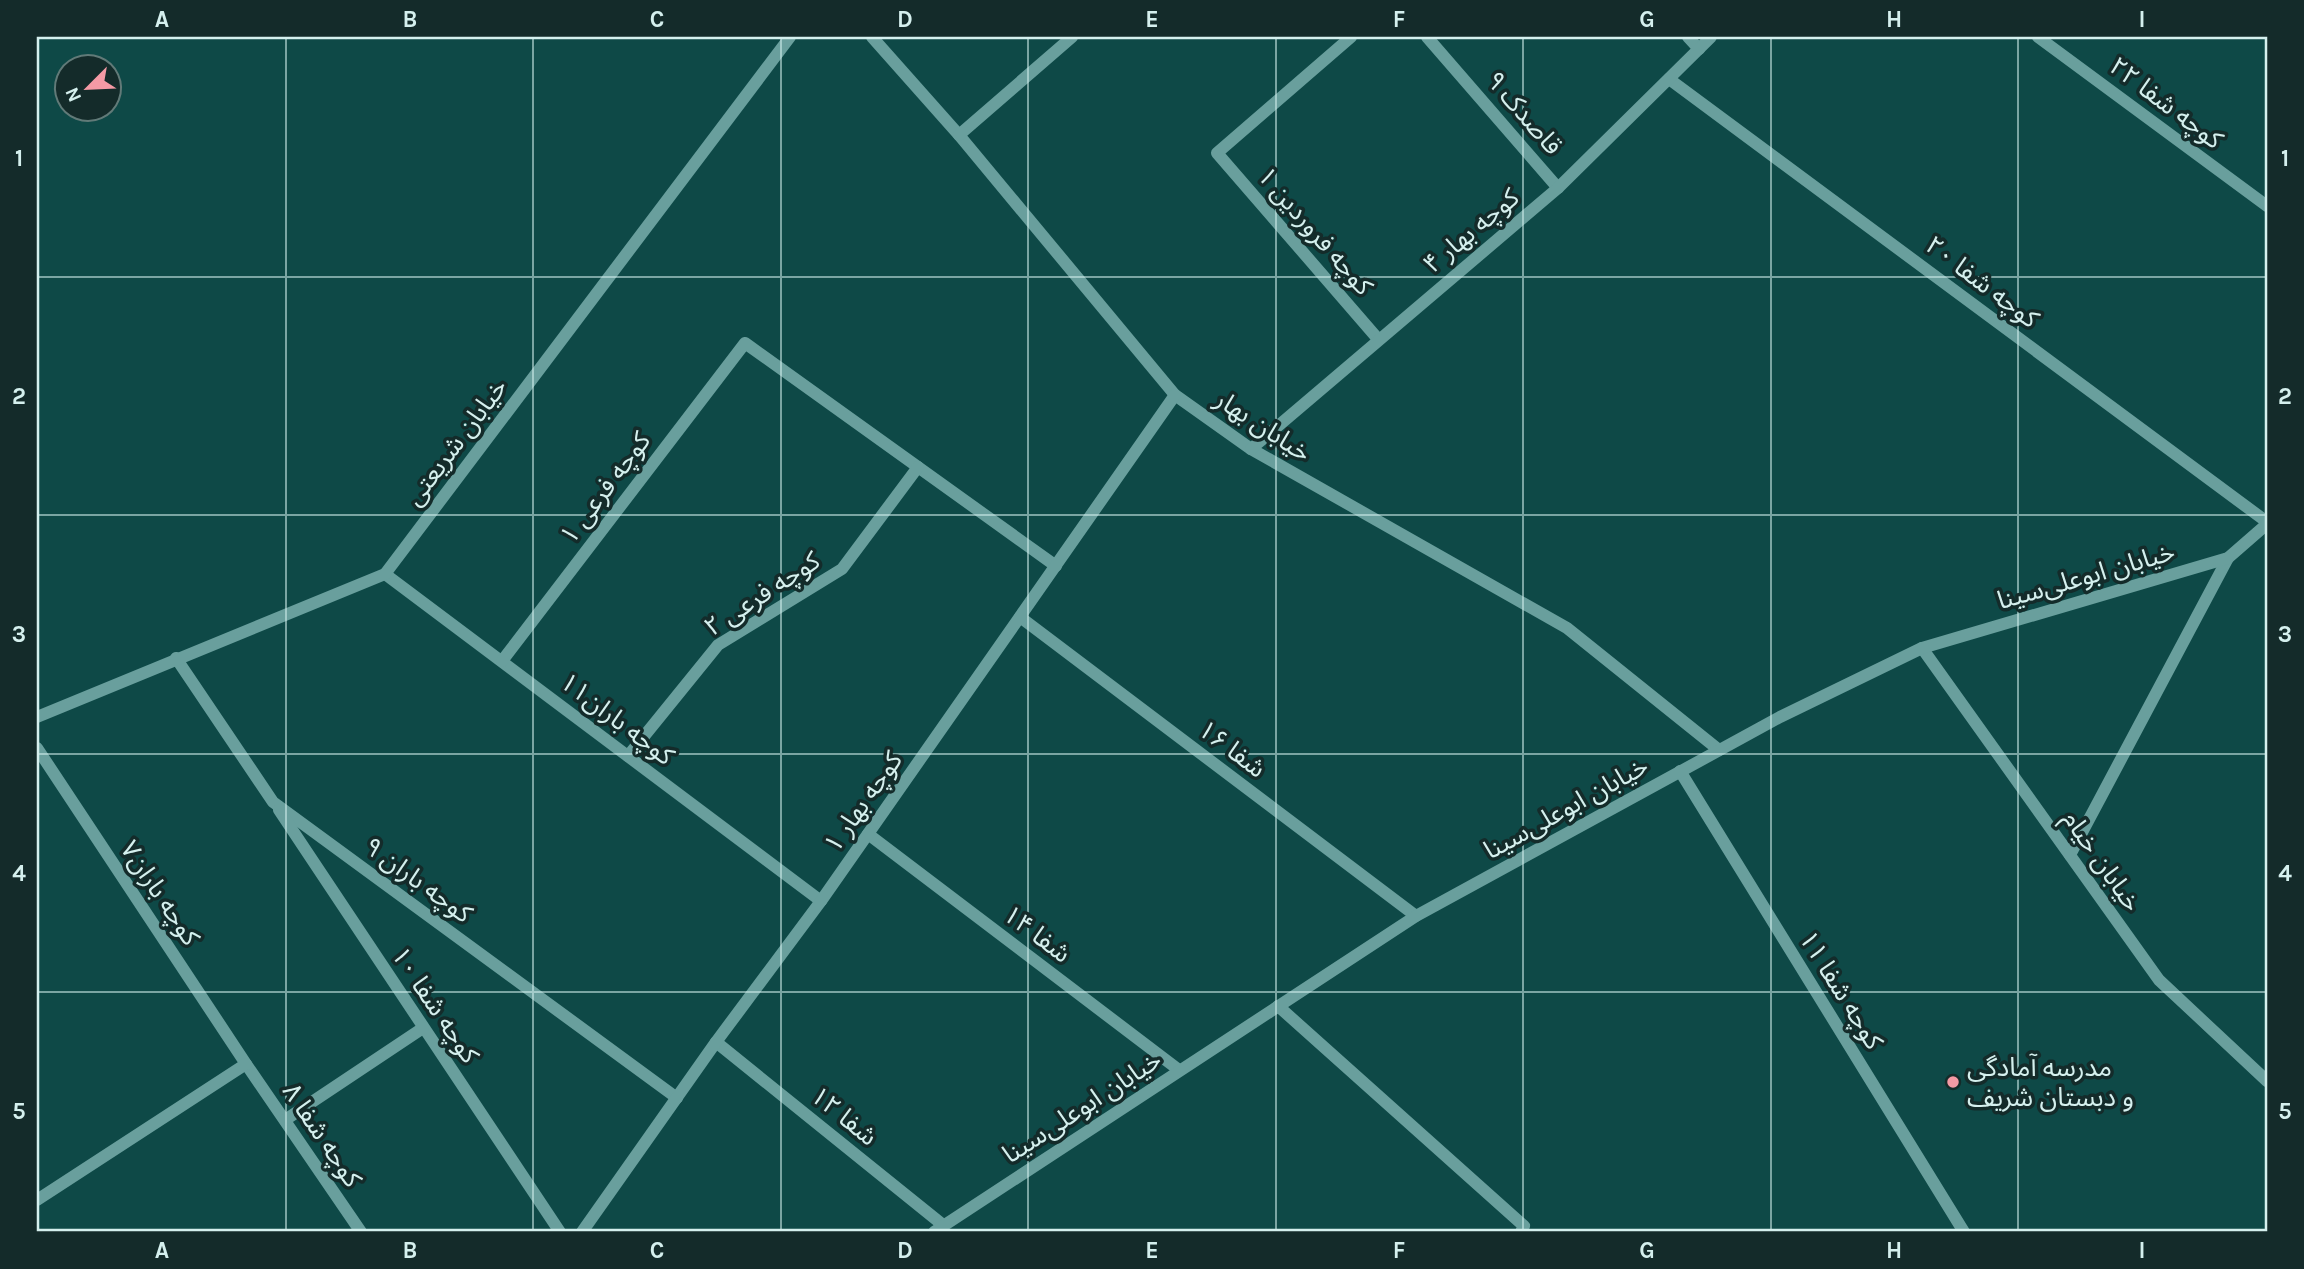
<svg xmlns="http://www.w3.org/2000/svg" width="2304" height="1269" viewBox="0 0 2304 1269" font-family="Karla,'Noto Sans Arabic',sans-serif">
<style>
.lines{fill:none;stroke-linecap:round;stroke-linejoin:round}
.minor{stroke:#699f9d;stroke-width:12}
.grid{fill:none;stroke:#d5f0ee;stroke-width:2;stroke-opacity:0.55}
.poi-dot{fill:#f49aa5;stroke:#142b2a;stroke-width:2.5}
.labels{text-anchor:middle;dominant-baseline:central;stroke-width:7;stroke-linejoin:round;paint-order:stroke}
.street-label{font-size:26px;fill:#d5f0ee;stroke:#142b2a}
.poi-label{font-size:26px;fill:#d5f0ee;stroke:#142b2a;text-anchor:start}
.neatline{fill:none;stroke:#d5f0ee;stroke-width:2.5}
.grid-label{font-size:23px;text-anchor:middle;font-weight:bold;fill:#d5f0ee}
</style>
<rect width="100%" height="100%" fill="#0e4947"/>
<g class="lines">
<g class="minor">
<polyline points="872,37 959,135 1175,395 1251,449 1567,628 1719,750"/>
<polyline points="1351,37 1217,153 1378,339"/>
<polyline points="1427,37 1558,188"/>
<polyline points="1688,37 1699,49"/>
<polyline points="2038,37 2267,206"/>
<polyline points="1669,79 2267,522"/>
<polyline points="959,135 1072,37"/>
<polyline points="1251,449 1558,188 1711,37"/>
<polyline points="385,574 821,901"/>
<polyline points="1020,617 1416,916"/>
<polyline points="1922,648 2159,980 2267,1081"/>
<polyline points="176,658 273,802 677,1098"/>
<polyline points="502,661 745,343 1056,566"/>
<polyline points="37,717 385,574 790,37"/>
<polyline points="37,748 246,1064 361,1232"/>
<polyline points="628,756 718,645 842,569 918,467"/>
<polyline points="1680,771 1964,1232"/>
<polyline points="279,810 560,1232"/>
<polyline points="868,834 1179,1070"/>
<polyline points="2070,855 2228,558"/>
<polyline points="1278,1006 1524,1226 1521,1232"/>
<polyline points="716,1042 943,1225"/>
<polyline points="285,1120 423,1028"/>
<polyline points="37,1200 246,1064"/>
<polyline points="582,1232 716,1042 821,901 1175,395"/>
<polyline points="934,1232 1416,916 1780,717 1922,648 2228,558 2267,524"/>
</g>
</g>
<path class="grid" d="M286,37V1232M533,37V1232M781,37V1232M1028,37V1232M1276,37V1232M1523,37V1232M1771,37V1232M2018,37V1232M37,277H2267M37,515H2267M37,754H2267M37,992H2267"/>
<circle class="poi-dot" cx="1953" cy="1082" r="7"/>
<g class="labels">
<g class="street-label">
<text transform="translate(2166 103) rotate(37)">کوچه شفا ۲۲</text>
<text transform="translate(1524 113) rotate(49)">قاصدک ۹</text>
<text transform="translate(1315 231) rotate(49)">کوچه فروردین ۱</text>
<text transform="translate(1471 231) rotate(-40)">کوچه بهار ۴</text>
<text transform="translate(1982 282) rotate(37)">کوچه شفا ۲۰</text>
<text transform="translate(1263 426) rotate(33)">خیابان بهار</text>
<text transform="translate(456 442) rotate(-53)">خیابان شریعتی</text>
<text transform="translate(605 488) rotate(-53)">کوچه فرعی ۱</text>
<text transform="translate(2086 576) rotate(-16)">خیابان ابوعلی‌سینا</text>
<text transform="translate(762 594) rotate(-33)">کوچه فرعی ۲</text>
<text transform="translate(617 719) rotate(37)">کوچه باران۱۱</text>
<text transform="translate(1232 749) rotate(37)">شفا ۱۶</text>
<text transform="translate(863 802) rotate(-55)">کوچه بهار ۱</text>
<text transform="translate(1566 808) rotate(-29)">خیابان ابوعلی‌سینا</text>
<text transform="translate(2102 861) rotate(55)">خیابان خیام</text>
<text transform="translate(418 880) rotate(36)">کوچه باران ۹</text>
<text transform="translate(160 893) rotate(56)">کوچه باران۷</text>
<text transform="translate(1037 934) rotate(37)">شفا ۱۴</text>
<text transform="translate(1841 990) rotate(58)">کوچه شفا ۱۱</text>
<text transform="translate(435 1005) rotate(56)">کوچه شفا ۱۰</text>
<text transform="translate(1082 1107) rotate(-33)">خیابان ابوعلی‌سینا</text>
<text transform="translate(844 1116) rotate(39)">شفا ۱۲</text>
<text transform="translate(322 1135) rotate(56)">کوچه شفا ۸</text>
</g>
<g class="poi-label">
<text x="1967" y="1067">مدرسه آمادگی<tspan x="1967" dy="30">و دبستان شریف</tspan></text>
</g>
</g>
<rect width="2304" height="1269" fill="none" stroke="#142b2a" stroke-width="77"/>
<g transform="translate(88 88) rotate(246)"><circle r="33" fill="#142b2a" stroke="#617a78" stroke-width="2"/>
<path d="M0-5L12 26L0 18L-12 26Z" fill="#f49aa5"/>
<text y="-10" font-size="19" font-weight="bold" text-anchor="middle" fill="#d5f0ee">N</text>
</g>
<rect x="38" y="38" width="2228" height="1192" class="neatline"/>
<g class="grid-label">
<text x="162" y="27">A</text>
<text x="410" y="27">B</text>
<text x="657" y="27">C</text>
<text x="905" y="27">D</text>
<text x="1152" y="27">E</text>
<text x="1399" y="27">F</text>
<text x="1647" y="27">G</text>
<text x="1894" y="27">H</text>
<text x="2142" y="27">I</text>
<text x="19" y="166">1</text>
<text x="2285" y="166">1</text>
<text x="19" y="404">2</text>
<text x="2285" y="404">2</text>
<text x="19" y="642">3</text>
<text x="2285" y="642">3</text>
<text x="19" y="881">4</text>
<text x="2285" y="881">4</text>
<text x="19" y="1119">5</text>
<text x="2285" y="1119">5</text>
<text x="162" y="1258">A</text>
<text x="410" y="1258">B</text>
<text x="657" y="1258">C</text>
<text x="905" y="1258">D</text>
<text x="1152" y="1258">E</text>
<text x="1399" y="1258">F</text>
<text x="1647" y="1258">G</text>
<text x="1894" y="1258">H</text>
<text x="2142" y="1258">I</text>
</g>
</svg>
